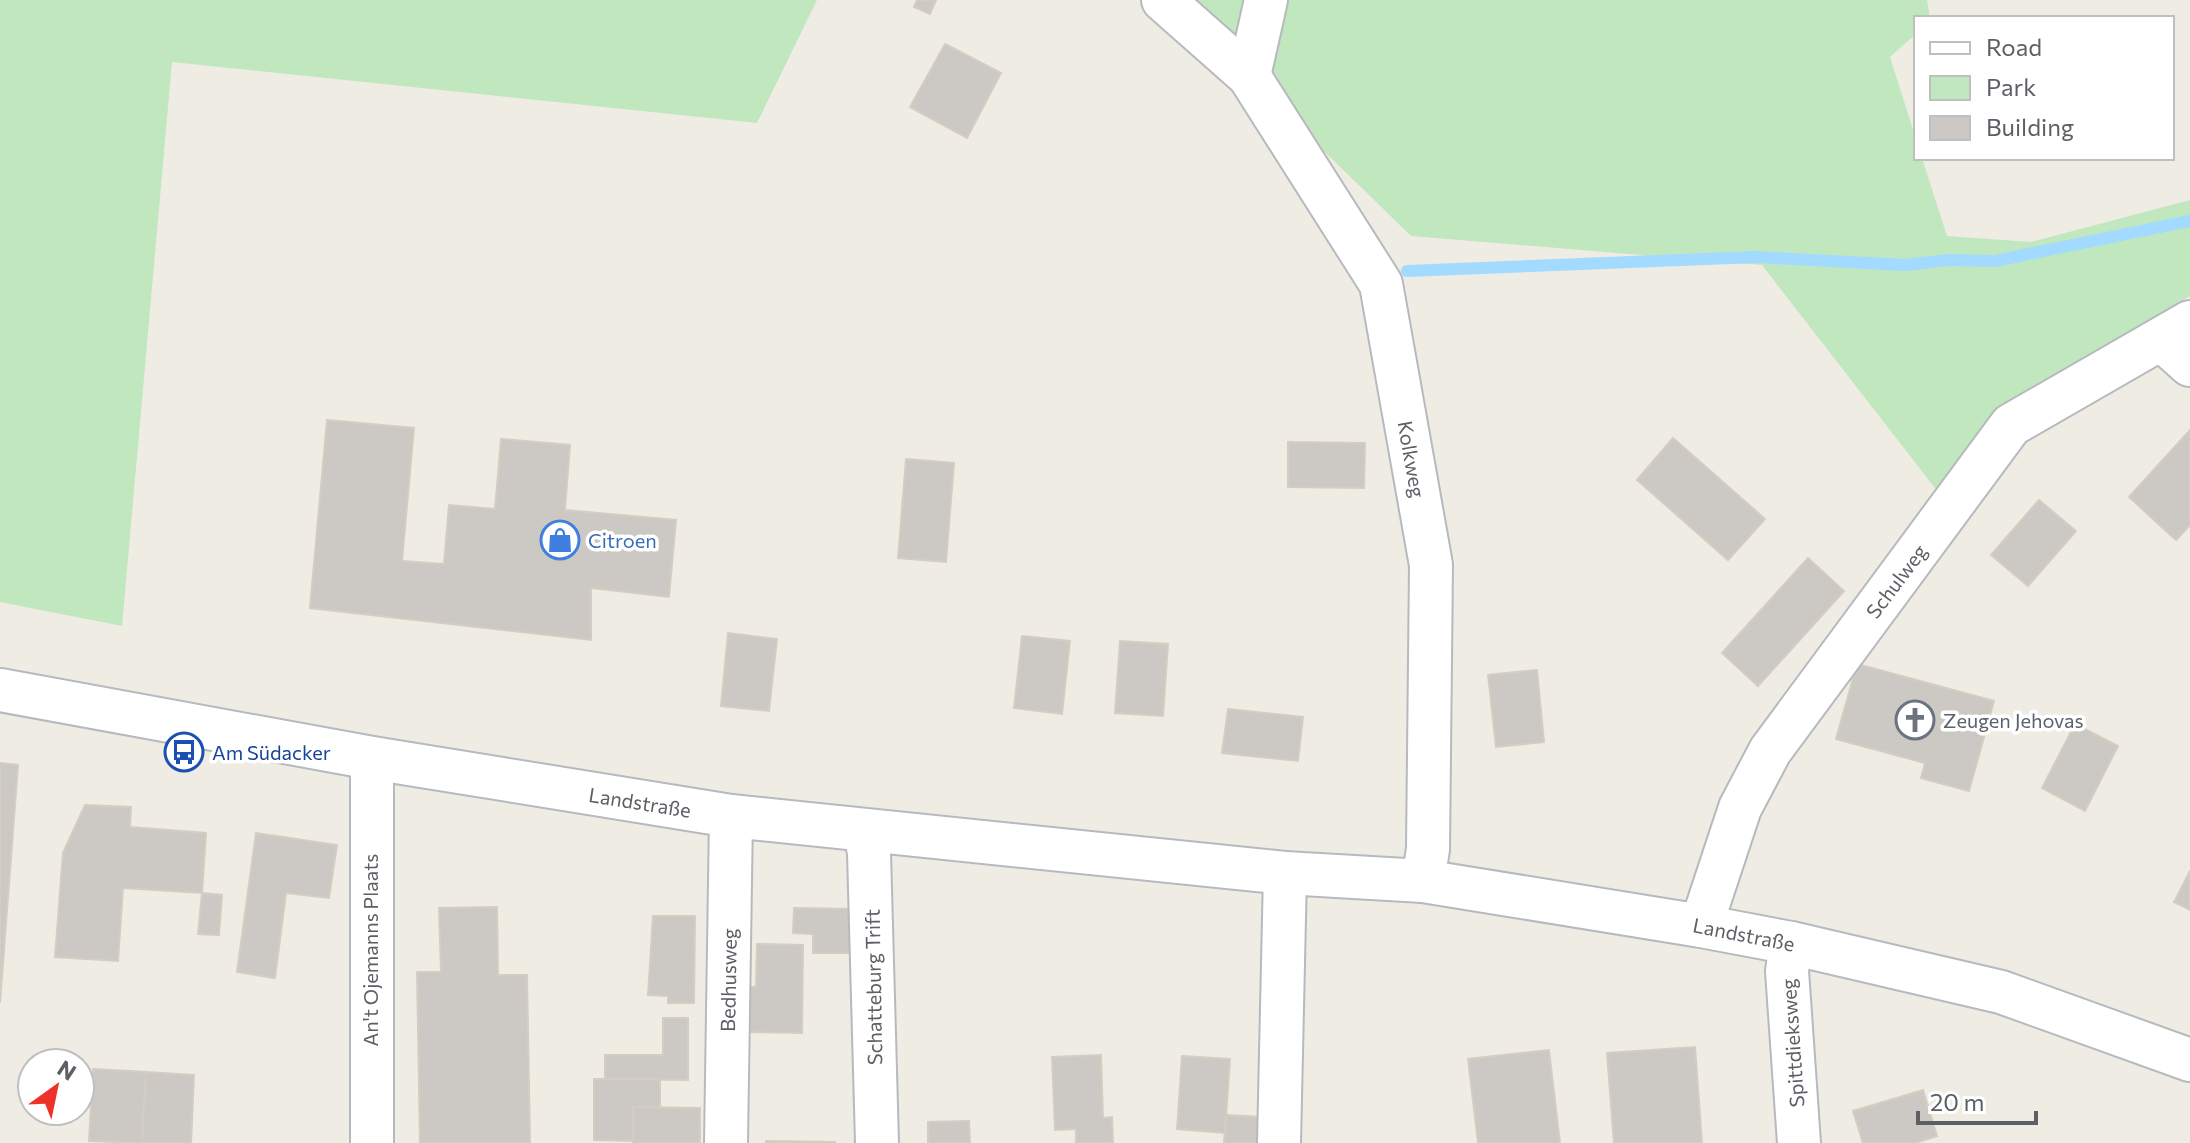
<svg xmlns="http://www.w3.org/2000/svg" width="2190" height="1143" viewBox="0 0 2190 1143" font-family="Commissioner,sans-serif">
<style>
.green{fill:#c1e7bf}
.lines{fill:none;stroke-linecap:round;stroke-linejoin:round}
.stream{stroke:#a3daff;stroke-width:12}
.building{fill:#ccc8c3;stroke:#d4cdc2;stroke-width:2}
.minor-casing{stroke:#b6babe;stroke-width:46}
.minor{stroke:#fff;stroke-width:42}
.labels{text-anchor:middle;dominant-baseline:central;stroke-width:7;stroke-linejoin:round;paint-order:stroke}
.street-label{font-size:20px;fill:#5c6065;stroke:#fff}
.shop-label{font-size:20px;fill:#366cbe;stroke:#fff;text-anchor:start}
.worship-label{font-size:20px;fill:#5b616d;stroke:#fff;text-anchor:start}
.transit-label{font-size:20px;fill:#164399;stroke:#fff;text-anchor:start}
</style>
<rect width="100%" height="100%" fill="#efece4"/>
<g class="green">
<polygon points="0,0 817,0 757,123 172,62 122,626 0,602"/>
<polygon points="1169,0 1927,0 1930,18 1916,18 1916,34 1890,57 1916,139 1916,158 1922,158 1947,236 2031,242 2190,200 2190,296 2006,406 1938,492 1762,265 1411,236"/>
</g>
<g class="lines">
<polyline class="stream" points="1407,271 1756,257 1905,265 1948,260 1995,261 2190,221"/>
</g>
<g class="building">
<polygon points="917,0 936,0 930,14 914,7"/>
<polygon points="945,44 1001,73 967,138 910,107"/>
<polygon points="327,420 414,428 402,561 444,564 449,505 495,509 501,439 570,445 565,510 676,520 669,597 591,588 591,640 310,608"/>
<polygon points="2190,430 2190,525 2176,540 2129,497"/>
<polygon points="1673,438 1765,519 1728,560 1637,480"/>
<polygon points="1288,442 1365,443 1364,488 1288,487"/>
<polygon points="906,459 954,463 946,562 898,558"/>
<polygon points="2039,500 2076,531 2028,586 1991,555"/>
<polygon points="1808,558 1844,591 1758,686 1722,653"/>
<polygon points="728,633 777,639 769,711 721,706"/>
<polygon points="1022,636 1070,641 1062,714 1014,708"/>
<polygon points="1120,641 1168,644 1163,716 1115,713"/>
<polygon points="1857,664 1994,701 1969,791 1921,778 1925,763 1836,739"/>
<polygon points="1537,670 1544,742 1496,747 1488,675"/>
<polygon points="1228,709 1303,717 1298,761 1222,753"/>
<polygon points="2075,724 2118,746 2085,811 2042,788"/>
<polygon points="0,763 18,765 0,1003"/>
<polygon points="85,805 131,807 130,827 206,833 202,893 123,888 118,961 55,957 63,853"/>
<polygon points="256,833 337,845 329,898 286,893 275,978 237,972"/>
<polygon points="2190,871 2190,910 2174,902"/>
<polygon points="202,893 222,895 219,935 198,934"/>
<polygon points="497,907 498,975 527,975 530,1143 420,1143 417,972 441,972 439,908"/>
<polygon points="794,908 854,909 854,953 813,953 813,934 793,933"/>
<polygon points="653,916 695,916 694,1003 668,1003 668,996 648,995"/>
<polygon points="757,944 803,945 802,1033 743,1032 744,987 756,987"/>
<polygon points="663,1018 688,1018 688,1080 605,1079 605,1055 663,1055"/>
<polygon points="1695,1047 1702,1143 1614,1143 1607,1053"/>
<polygon points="1549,1050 1560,1143 1478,1143 1468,1059"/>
<polygon points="1101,1055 1103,1118 1112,1117 1113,1143 1076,1143 1076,1129 1055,1130 1052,1057"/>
<polygon points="1182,1056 1230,1059 1225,1133 1177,1129"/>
<polygon points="93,1069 146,1072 142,1143 89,1141"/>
<polygon points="146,1072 194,1075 191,1143 142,1143"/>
<polygon points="594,1079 660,1079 660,1108 633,1107 633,1141 594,1140"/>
<polygon points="1923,1090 1937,1136 1915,1143 1863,1143 1853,1111"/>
<polygon points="633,1107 700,1108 700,1143 633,1143"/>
<polygon points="45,1111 75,1111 75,1116 45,1114"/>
<polygon points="1226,1115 1264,1117 1262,1143 1224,1143"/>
<polygon points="969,1121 970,1143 928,1143 928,1122"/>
<polygon points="766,1141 835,1142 835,1143 766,1143"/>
</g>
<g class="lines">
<g class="minor-casing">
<g id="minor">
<polyline points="1163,0 1249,76 1381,284 1431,565 1428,849 1423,881"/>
<polyline points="1249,76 1266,0"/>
<polyline points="2162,340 2190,365"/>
<polyline points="0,690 372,758 731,816 1285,873 1423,881 1701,926 1791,943 2001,992 2190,1060"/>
<polyline points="865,832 869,853 877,1143"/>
<polyline points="1701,926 1740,808 1770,751 2011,425 2190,322"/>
<polyline points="1791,943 1787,971 1799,1143"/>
<polyline points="372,1143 372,758"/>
<polyline points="726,1143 731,816"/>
<polyline points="1279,1143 1285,873"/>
</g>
</g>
<use href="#minor" class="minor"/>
</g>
<defs>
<g id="shop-ring" transform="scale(2)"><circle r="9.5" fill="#fff" stroke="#3f7fe0" stroke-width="1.5"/><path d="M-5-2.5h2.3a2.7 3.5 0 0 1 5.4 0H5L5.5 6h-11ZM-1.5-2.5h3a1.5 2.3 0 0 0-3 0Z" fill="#3f7fe0"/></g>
<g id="church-ring" transform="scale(2)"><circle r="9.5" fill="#fff" stroke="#6b7280" stroke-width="1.5"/><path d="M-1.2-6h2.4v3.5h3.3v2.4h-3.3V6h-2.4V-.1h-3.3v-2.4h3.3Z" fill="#6b7280"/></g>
<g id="bus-ring" transform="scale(2)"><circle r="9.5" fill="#fff" stroke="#1a4fb4" stroke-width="1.5"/><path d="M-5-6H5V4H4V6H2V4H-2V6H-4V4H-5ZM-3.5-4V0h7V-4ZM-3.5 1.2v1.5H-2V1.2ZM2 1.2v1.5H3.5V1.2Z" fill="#1a4fb4"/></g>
</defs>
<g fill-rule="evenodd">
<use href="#shop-ring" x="560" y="540"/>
<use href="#church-ring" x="1915" y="720"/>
<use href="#bus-ring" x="184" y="752"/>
</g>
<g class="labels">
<g class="street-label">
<text transform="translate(1412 459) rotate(80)">Kolkweg</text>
<text transform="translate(1896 581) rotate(-53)">Schulweg</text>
<text transform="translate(640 802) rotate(9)">Landstraße</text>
<text transform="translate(1744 934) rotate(11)">Landstraße</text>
<text transform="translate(370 950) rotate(-90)">An't Ojemanns Plaats</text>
<text transform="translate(728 980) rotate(-89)">Bedhusweg</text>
<text transform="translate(873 987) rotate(-91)">Schatteburg Trift</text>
<text transform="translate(1792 1043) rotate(-94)">Spittdieksweg</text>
</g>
<g class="shop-label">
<text x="588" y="540">Citroen</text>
</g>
<g class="worship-label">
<text x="1943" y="720">Zeugen Jehovas</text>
</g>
<g class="transit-label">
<text x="212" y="752">Am Südacker</text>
</g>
</g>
<rect x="1914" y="16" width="260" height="144" fill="#ffffff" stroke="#bebfc1" stroke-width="2"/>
<rect x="1930" y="42" width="40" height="12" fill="#ffffff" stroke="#bebfc1" stroke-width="2"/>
<text x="1986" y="56" font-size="24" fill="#5c6065">Road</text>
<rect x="1930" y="76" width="40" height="24" fill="#c1e7bf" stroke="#bebfc1" stroke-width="2"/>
<text x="1986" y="96" font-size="24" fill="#5c6065">Park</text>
<rect x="1930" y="116" width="40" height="24" fill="#ccc8c3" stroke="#bebfc1" stroke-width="2"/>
<text x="1986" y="136" font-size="24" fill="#5c6065">Building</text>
<g transform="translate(56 1087) rotate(33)"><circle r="38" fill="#ffffff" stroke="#bebfc1" stroke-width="2"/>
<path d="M0-6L14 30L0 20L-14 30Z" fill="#ee322a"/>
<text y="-12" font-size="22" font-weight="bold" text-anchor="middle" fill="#5c6065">N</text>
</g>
<path d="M1918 1111v12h118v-12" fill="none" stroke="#5c6065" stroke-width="4"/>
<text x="1930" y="1111" font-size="24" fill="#5c6065" stroke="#ffffff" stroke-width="6" paint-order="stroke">20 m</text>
</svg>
